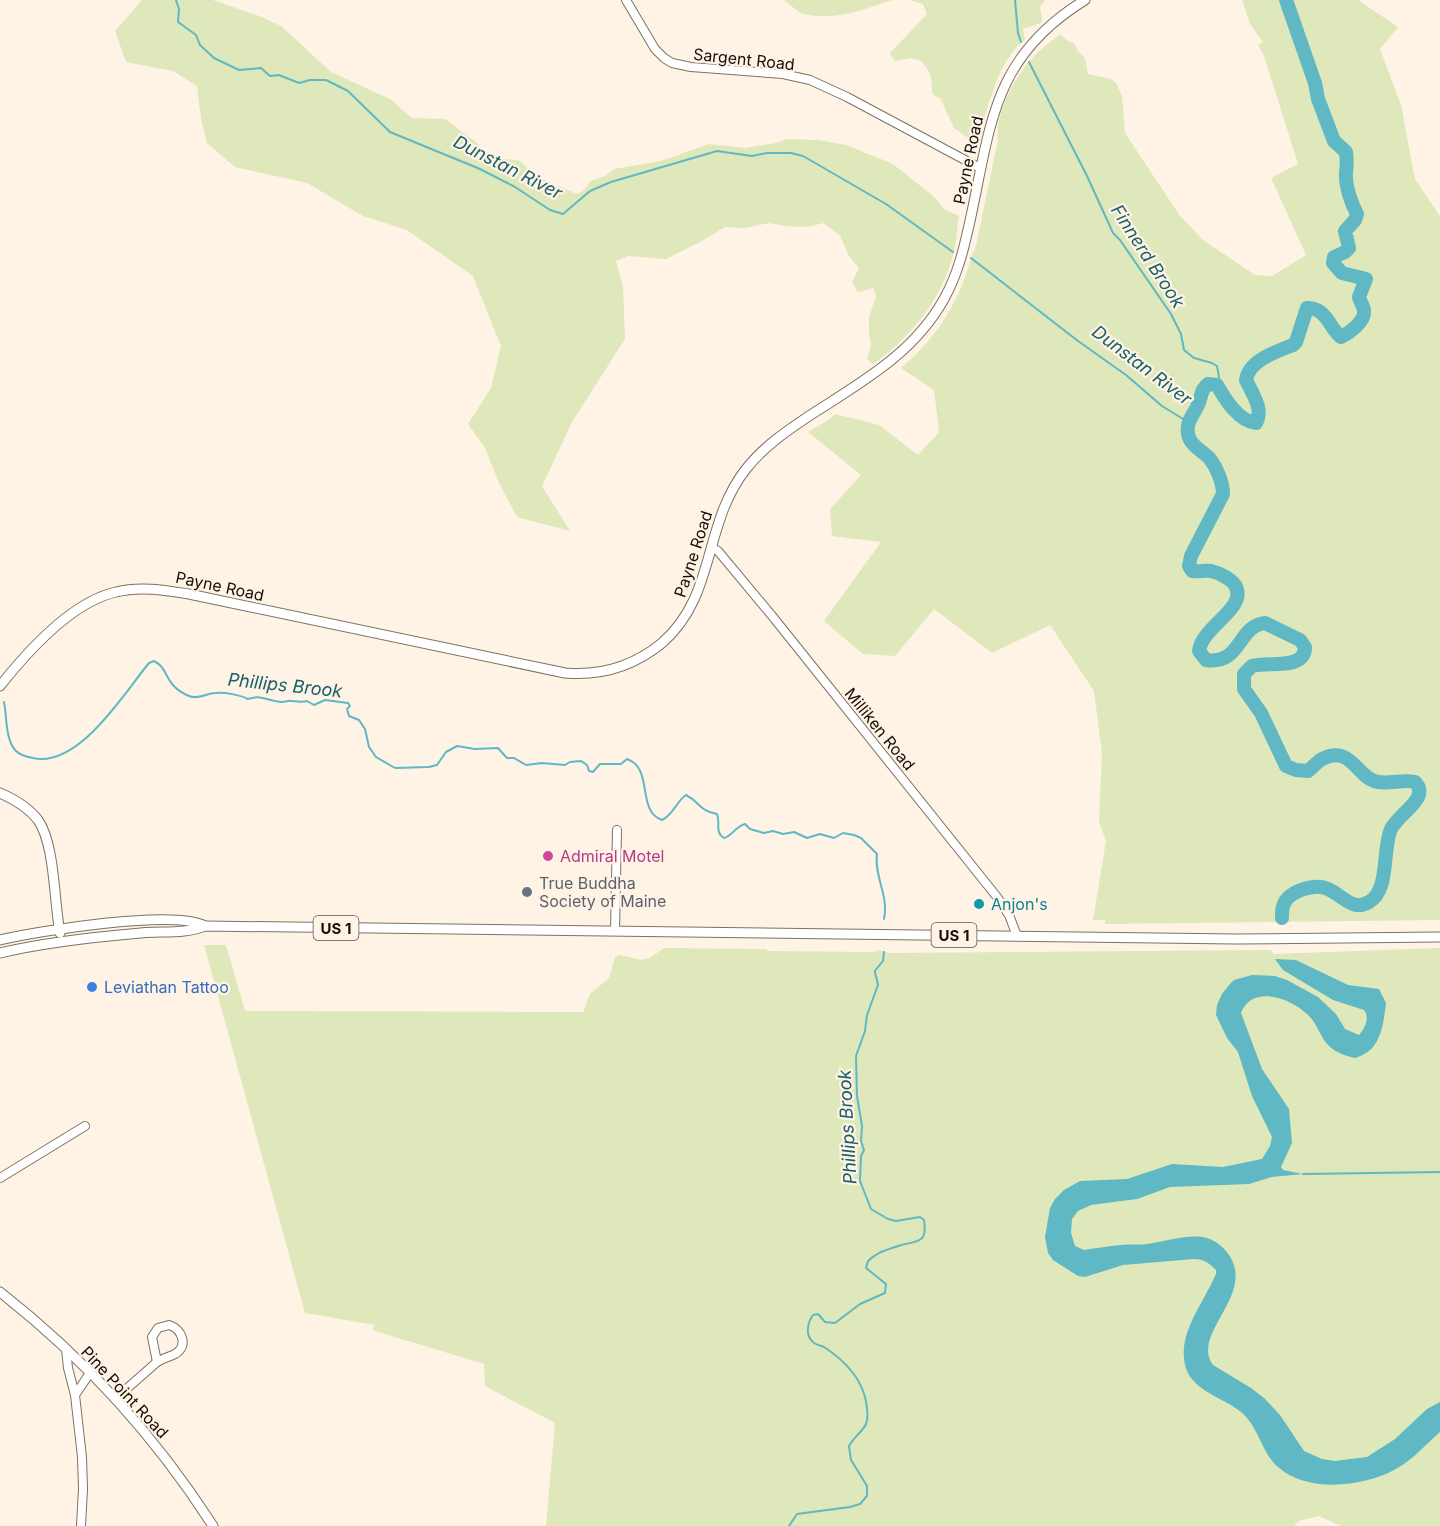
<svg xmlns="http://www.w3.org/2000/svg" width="1440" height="1526" viewBox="0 0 1440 1526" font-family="Inter,sans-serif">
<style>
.green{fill:#dfe8ba}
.water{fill:#5fb8c3}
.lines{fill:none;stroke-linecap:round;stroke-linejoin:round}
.stream{stroke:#5fb8c3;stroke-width:2}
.river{stroke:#5fb8c3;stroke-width:14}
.minor-casing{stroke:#7e7163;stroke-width:10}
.major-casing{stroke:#7e7163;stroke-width:11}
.minor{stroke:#fff;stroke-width:8}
.major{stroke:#fff;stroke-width:9}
.hotel-dot{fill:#d1479c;stroke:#fff3e6;stroke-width:2}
.worship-dot{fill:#6b7280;stroke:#fff3e6;stroke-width:2}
.culture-dot{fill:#0f9aa8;stroke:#fff3e6;stroke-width:2}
.shop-dot{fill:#3f7fe0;stroke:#fff3e6;stroke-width:2}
.labels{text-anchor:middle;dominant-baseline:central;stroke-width:4.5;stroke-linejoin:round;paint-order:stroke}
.shield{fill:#fff3e6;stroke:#5a534b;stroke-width:1.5}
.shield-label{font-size:15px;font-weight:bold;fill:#140f09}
.street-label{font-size:16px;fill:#140f09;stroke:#fff3e6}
.hotel-label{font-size:16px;fill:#b23c85;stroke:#fff3e6;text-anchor:start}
.worship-label{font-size:16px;fill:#5b616d;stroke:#fff3e6;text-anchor:start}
.culture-label{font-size:16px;fill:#0d838f;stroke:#fff3e6;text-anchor:start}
.shop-label{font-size:16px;fill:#366cbe;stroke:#fff3e6;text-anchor:start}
.water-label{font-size:18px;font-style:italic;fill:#176169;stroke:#fff3e6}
</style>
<rect width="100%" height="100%" fill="#fff3e6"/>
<g class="green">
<path d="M142,0H213L262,17L281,26L331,72L390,99L412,118L445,119L476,142L489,158L519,160L535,176L577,194L583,191L591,181L605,176L614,169L661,161L709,144L745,148L776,143L787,139L819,140L846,145L893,164L933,196L945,210L959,216C957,226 957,237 955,248C944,296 913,336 873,364L867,359L871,346L869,333V317L876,296L873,288L858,292L852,282L859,268L849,256L840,236L824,223L807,227L785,226L769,223L745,228L725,227L700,242L666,259L628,256L616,261L623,286L625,339L572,422L542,486L570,531L517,517L499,483L485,448L468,424L491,388L501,346L473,276L407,230L363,216L307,183L235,167L207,143L201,119L197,86L173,71L126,62L115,31Z"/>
<path d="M784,0H892C863,10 835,21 804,14C797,12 790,4 784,0Z"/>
<path d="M909,0H1045L1040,7L1042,20L1041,23L1023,29L1025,40C998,58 986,114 977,144L954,128L940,98C927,94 934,89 931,78C930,71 925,66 921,61L910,58L896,61L894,60L890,53L927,14L923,4Z"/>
<path d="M1242,0H1358L1398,27L1380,49L1401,105L1415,179L1440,216V920L1105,924V920H1093L1106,841L1099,822L1102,754L1094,691L1050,625L992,653L934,609L895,656L863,654L824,621L881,542L832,536L830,509L861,475L808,432L830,419L835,414L879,425L918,455L939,432L934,390L901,368C939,336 961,299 973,251L975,250L998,140C994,114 1016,74 1035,55C1043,47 1052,41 1060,34L1068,41L1075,44L1077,50L1085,58L1088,74L1111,79L1116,83L1122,96L1125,133L1180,216L1203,240L1255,275L1272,276L1306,255L1271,178L1298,164L1264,56L1258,45L1263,42L1250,24Z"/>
<polygon points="204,945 226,945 245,1011 583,1012 590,994 609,978 615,957 620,955 641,960 650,958 664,948 766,949 768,951 873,952 879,950 889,953 1271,950 1273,954 1440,948 1440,1526 1341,1526 1319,1516 1299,1521 1294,1526 546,1526 555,1423 485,1386 484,1364 372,1330 375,1325 305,1313"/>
</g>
<path class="water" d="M1275,959L1296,960L1348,985L1379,989L1386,1003C1383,1026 1381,1051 1355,1058C1346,1056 1337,1053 1330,1047C1320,1038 1318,1024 1308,1015C1291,998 1252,984 1241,1013L1262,1069L1289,1109L1292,1143L1281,1167L1283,1170L1303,1174L1272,1177L1249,1184L1170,1187L1137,1199L1091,1205L1078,1211L1072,1219L1071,1233L1075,1246L1084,1250C1096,1248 1109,1246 1121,1245C1130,1244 1139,1245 1148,1244C1166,1241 1185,1235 1203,1237C1214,1239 1223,1246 1229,1255C1256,1295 1190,1334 1213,1365L1251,1388L1264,1398L1280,1415L1304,1451L1322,1459L1335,1461L1367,1457L1395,1439L1427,1409L1440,1402V1432C1425,1445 1412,1461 1394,1470C1363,1487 1306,1493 1278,1467C1261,1452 1259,1427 1241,1412C1220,1395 1186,1390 1184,1358C1181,1329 1205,1300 1216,1274V1270C1209,1263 1204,1259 1194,1259L1123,1265L1085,1277L1078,1276L1053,1260L1048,1253L1045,1237L1050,1208L1055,1199L1064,1190L1080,1181L1127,1179L1172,1164L1223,1167L1262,1159L1270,1146L1272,1137L1252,1096L1238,1052L1227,1038L1216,1015L1217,1005L1222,994L1229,985L1234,980L1252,975L1275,976L1287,980L1318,997L1336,1014L1345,1029L1359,1035C1365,1029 1370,1017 1364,1010L1333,1000L1283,970Z"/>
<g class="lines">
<g class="stream">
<polyline points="176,0 179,9 178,22 196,35 200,45 214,58 239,70 261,68 270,76 279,75 299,83 310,80 326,80 348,91 390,132 480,169 515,187 550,210 563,214 590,191 611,182 717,151 752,156 767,153 791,153 803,156 886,204 953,252"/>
<polyline points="1015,0 1018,33 1021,42"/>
<polyline points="1029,62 1087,176 1113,233 1120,240 1171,314 1181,334 1184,350 1194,358 1212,363 1217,366 1219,377 1218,387"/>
<polyline points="971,258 1078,341 1126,375 1162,406 1188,422"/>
<path d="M4,702C7,716 5,740 16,751C20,755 27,757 33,758C79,768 124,693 149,663L154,661C170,669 163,685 189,696C199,700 206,693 216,693C225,692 240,695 248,699C263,694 269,702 282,702C286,702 289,700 292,701C299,701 300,703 307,701L314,705L325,700L348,703L350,706L347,709L349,716L359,720L365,729L369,747L376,757L395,768L429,767L437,765L446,752L457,746L475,749L498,748L507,758H514L526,765L542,763L565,765L570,762L581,761L587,765L589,771L593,772L600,764H621L627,759C654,768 636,811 662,820C673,815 676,802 686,795C700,802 699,811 717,814C721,823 714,832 724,838C732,836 736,826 745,824L750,829L764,833L773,831L783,834L794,832L807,838L820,834L834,838L843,833L854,835L861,838L877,854C874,877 889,895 884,919"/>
<polyline points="1303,1174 1440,1172"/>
<path d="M789,1526L797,1514L850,1507L860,1504L867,1496V1486L851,1460L849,1446C853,1438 863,1431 866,1424C869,1417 867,1409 866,1401C861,1377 844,1360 824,1347C820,1345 815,1345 812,1341C805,1334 808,1322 813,1315L818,1314L825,1322L835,1323L860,1304L885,1293L886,1284L866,1268L868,1261C877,1252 887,1250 898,1246C915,1240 928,1246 924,1220L920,1217L896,1221L888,1219L871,1209L860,1181L861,1156L864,1150L861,1141L862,1126L857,1096L856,1056L865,1031L867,1015L878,985C875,967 871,976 883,961L884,952"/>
</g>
<path class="river" d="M1282,918C1282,911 1282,906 1286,900C1294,890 1316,883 1328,889C1342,895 1353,912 1369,902C1390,890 1382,849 1391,829C1399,813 1431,798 1415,782C1404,779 1391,784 1378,782C1357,779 1352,744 1322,759C1317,762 1313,767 1308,771L1296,770L1286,766L1261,713L1244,689V674L1252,666C1267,661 1305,671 1305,647L1300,640L1265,623C1237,626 1242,665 1206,660L1199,651C1202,626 1249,608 1235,585C1230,578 1219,573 1211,571C1205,570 1199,572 1192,571L1189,566L1191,556L1223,494C1223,483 1217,468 1210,459C1201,449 1185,444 1188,426C1189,418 1195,412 1198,405C1202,397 1200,390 1208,384L1217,385C1225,399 1238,421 1256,423C1264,409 1252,393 1246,380C1249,360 1276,352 1293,345L1296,342L1307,308C1326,307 1330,329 1341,337C1349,333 1365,322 1364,311C1364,306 1360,302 1359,297L1366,279L1342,273L1333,263L1334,257L1345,252L1349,248L1345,231L1355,220L1357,214C1351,203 1345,185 1346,172C1347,165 1347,159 1346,152L1334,141L1318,99L1315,83L1286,0"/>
<g class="minor-casing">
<g id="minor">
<polyline points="626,0 655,49 664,58 672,63 691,67 783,74 810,80 847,97 980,168"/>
<polyline points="711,547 718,551 773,617 997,897 1009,915 1017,936"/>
<polyline points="615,931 617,830"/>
<polyline points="0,1178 85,1126"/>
<path d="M169,1325C182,1329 189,1346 175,1354C169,1357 163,1358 157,1362L152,1337L158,1328Z"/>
<polyline points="66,1349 68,1368 75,1395"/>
<polyline points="115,1399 157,1362"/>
<polyline points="81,1526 83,1489 82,1457 75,1395 90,1373"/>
</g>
</g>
<g class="major-casing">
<g id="major">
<path d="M0,686C27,652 71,602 116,592C140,586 164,590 189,594L565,673C601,676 634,666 662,643C717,595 702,525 746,469C764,446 788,430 812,414C862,382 914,353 944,299C958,274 964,248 970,221C991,125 992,57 1085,0"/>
<path d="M0,793C14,799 28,807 38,820C55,844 54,902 60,933"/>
<path d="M0,940C37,931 175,909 205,926"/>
<path d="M0,953C46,942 94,937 141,933C162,931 186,934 205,926L1236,939L1440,937"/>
<path d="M0,1292C83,1357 156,1437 213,1526"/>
</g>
</g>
<use href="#minor" class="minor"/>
<use href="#major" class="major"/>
</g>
<circle class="hotel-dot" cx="548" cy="856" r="6"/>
<circle class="worship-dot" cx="527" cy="892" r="6"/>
<circle class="culture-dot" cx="979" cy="904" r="6"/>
<circle class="shop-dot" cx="92" cy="987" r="6"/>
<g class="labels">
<g class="shield">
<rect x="313.5" y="916" width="45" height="24" rx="4.5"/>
<rect x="931.5" y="923" width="45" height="24" rx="4.5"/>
</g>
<g class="shield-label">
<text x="336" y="928">US 1</text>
<text x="954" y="935">US 1</text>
</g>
<g class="street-label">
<text transform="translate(744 59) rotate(6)">Sargent Road</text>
<text transform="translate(968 160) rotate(-78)">Payne Road</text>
<text transform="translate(693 554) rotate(-72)">Payne Road</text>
<text transform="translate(220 586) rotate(12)">Payne Road</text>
<text transform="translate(880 729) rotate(51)">Milliken Road</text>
<text transform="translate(125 1392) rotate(47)">Pine Point Road</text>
</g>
<g class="hotel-label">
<text x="560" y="856">Admiral Motel</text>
</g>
<g class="worship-label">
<text x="539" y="883">True Buddha<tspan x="539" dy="18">Society of Maine</tspan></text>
</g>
<g class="culture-label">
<text x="991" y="904">Anjon's</text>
</g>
<g class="shop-label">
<text x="104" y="987">Leviathan Tattoo</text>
</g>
<g class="water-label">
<text transform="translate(508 167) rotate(27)">Dunstan River</text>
<text transform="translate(1148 256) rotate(57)">Finnerd Brook</text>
<text transform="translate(1142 365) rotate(37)">Dunstan River</text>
<text transform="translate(285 685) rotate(6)">Phillips Brook</text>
<text transform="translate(847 1127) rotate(-93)">Phillips Brook</text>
</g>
</g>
</svg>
